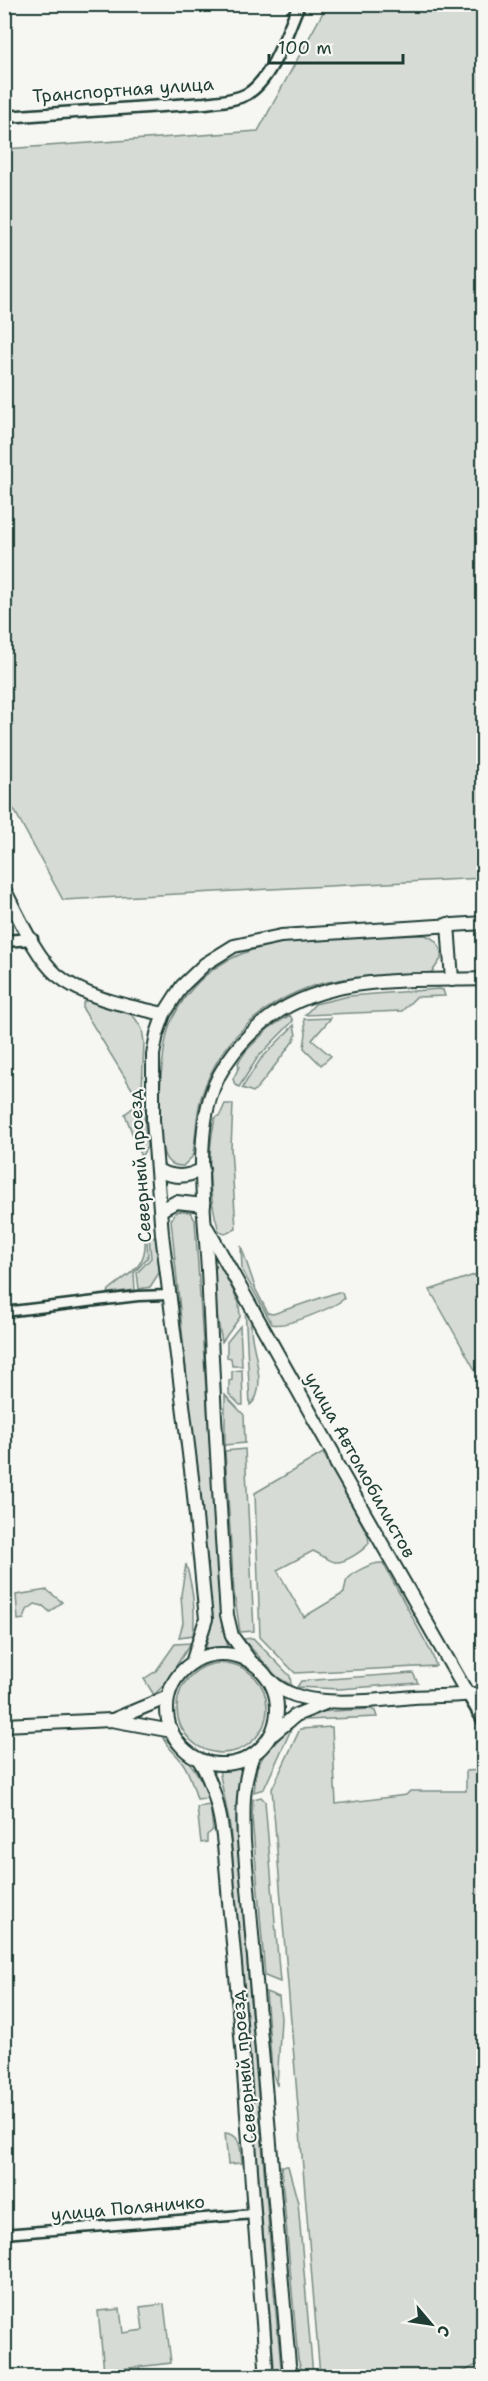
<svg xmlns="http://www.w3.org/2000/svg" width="488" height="2381" viewBox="0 0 488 2381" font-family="'Shantell Sans',sans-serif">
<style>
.green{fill:#d6dbd6;stroke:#7a8c85;stroke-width:1.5}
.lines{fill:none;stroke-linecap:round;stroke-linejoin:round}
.minor-casing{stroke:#1f3d34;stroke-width:13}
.tertiary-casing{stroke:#1f3d34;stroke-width:15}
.secondary-casing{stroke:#1f3d34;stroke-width:16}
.minor{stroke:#f6f6f2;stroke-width:8}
.tertiary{stroke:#f6f6f2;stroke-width:10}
.secondary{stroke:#f6f6f2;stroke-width:12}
.labels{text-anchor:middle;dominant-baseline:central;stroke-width:4.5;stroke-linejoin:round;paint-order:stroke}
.street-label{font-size:18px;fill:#1f3d34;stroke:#f6f6f2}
</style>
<rect width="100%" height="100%" fill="#f6f6f2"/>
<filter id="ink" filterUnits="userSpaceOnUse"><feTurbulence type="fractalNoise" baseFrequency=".0167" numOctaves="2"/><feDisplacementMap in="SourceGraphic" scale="12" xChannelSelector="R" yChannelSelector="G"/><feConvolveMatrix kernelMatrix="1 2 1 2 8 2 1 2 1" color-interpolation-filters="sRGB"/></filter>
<g filter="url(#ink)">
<g class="green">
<polygon points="327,5 483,5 483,878 63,900 5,793 5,149 258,131"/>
<path d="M425,935C437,939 442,947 441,959L432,972C408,979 371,976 345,979C279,987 220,1034 201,1098C195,1118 197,1138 192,1157L183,1166C176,1166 171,1165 167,1160C153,1140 161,1048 170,1024C181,999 199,977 223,963C279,930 361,937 425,935Z"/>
<polygon points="439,989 443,990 445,996 416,997 402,1011 305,1015 315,1004 349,996"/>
<polygon points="88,999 126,1011 135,1018 142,1029 144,1042 142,1091 147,1147 141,1157 125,1114 140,1102 83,1009 83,1003"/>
<polygon points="290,1015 293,1021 258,1057 239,1087 235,1085 233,1079 239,1067 238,1063 246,1051 269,1028"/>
<polygon points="331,1018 312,1040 331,1056 321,1065 304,1048 306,1033 304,1019"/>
<path d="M294,1025L296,1035L294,1040C288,1048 259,1088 253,1092L242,1088L260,1060Z"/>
<path d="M225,1104H233L231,1148L236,1229L225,1234L219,1231C208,1195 207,1155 215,1118L220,1115Z"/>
<polygon points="182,1211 190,1212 195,1220 221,1621 228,1647 206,1648 211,1621 171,1220 176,1212"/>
<polygon points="149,1237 153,1237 158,1241 159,1273 150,1287 139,1289 137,1273 151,1258"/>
<path d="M145,1239H147L148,1257L134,1273L135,1290L108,1293L109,1290C129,1273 147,1268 145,1239Z"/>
<path d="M241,1246L256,1290L268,1313L273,1314L338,1292L342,1293L344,1299C332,1308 286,1328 272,1324L242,1270Z"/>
<polygon points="217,1258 239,1303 240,1317 222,1342 217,1316 214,1259"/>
<polygon points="483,1272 484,1272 483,1384 430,1290"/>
<path d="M245,1306C253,1316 250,1326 252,1338C255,1356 267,1392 250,1405Z"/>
<polygon points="240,1326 242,1366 232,1366 231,1358 227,1357 227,1342"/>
<polygon points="242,1370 243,1405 240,1405 229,1394 229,1381 232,1380 232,1371"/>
<polygon points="225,1395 244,1415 245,1443 225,1445"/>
<polygon points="245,1449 254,1631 240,1632 234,1592 225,1451"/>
<path d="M323,1453L368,1535L369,1543C363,1551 345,1563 335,1562C329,1561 320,1554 313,1551L277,1570L304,1617L344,1593C344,1592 346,1583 346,1582C351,1572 373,1562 383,1563L432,1654L436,1666L295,1673L260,1637L255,1493Z"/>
<path d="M186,1564C193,1588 196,1610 193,1635L179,1637L183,1623L181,1595Z"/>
<polygon points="47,1590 62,1602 50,1612 43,1606 35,1604 27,1610 24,1619 18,1620 16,1595"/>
<polygon points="253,1638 290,1676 291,1685 277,1677 243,1639"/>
<polygon points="191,1643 163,1686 154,1695 144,1679 156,1671 175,1644"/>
<circle cx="222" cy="1708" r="45"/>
<polygon points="413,1673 418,1683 339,1689 297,1687 301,1681"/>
<polygon points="371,1709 375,1711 377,1717 306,1720 302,1718 316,1712"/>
<polygon points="294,1723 264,1789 254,1792 257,1767 264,1755"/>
<polygon points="332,1727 336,1804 406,1795 410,1791 466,1791 466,1771 483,1770 483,2362 454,2376 320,2376 272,1789 300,1729"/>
<path d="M163,1738C185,1754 200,1772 209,1798L197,1799C193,1787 190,1772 182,1762C176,1753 167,1748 163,1738Z"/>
<polygon points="242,1769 236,1805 236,1825 274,2291 281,2367 284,2376 272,2376 274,2366 230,1826 219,1770"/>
<polygon points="261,1797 265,1801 280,1982 265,1976 252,1817 253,1799"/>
<polygon points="210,1805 213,1830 207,1835 207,1842 201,1843 197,1807"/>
<polygon points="266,1992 279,1997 281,2019 277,2086 272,2070"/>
<path d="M225,2133C242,2134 240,2150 242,2163L228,2164Z"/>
<polygon points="281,2166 288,2166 298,2203 313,2376 303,2376 298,2359"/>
<polygon points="164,2304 171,2363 104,2371 98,2311 120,2309 123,2333 143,2330 140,2307"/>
</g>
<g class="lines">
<g class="minor-casing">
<g id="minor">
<polyline points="4,1312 138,1296 169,1295"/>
<polyline points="4,2234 254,2214"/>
<polyline points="480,2376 484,2375"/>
</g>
</g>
<g class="tertiary-casing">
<g id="tertiary">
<path d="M4,117L205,103C218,101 234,101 247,94C273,79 287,31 299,4"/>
<polyline points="4,941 32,939"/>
<polyline points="468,1695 484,1722"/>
</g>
</g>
<g class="secondary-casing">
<g id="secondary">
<path d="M4,889C18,915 35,956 57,975C86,999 129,1006 164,1014"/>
<polyline points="448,924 452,980"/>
<path d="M157,1170C174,1178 186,1178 203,1169"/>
<polyline points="161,1210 176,1202 204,1205"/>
<polyline points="207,1228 333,1453 336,1463 468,1695"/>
<circle cx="222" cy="1709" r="55"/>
<path d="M251,1662L232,1636L227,1615C219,1500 213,1386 208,1270C205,1218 195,1149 210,1098C219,1066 245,1035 272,1016C331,974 415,981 484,979"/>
<polyline points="192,1663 206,1619 193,1486 162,1234 153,1120 153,1055 157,1034 164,1014 182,986 205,964 234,946 281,936 484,923"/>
<path d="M271,1681C301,1712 375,1700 414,1697C437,1696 460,1696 484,1693"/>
<polyline points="115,1719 168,1697"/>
<polyline points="4,1725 111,1720 172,1731"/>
<polyline points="273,1734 296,1715 328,1702"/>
<path d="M253,1755C242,1783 243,1811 244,1841L289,2365L292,2376"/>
<path d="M199,1760C227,1803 225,1871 231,1923C241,2019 247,2116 254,2212C258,2264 263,2315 266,2366L265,2376"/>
</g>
</g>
<use href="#minor" class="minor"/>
<use href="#tertiary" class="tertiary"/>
<use href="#secondary" class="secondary"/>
</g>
</g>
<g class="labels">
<g class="street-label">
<text transform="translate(123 90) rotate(-4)">Транспортная улица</text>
<text transform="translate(140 1166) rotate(-94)">Северный проезд</text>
<text transform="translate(360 1465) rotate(61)">улица Автомобилистов</text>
<text transform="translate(244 2067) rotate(-95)">Северный проезд</text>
<text transform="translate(128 2208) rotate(-5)">улица Поляничко</text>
</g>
</g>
<rect width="488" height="2381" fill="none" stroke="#f6f6f2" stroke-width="24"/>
<rect x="12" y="12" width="464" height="2357" fill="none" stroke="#1f3d34" stroke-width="2" filter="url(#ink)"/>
<g transform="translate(431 2324) rotate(119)" stroke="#f6f6f2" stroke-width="4.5" paint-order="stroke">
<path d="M0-4.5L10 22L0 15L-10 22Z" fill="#1f3d34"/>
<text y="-9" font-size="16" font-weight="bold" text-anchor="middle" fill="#1f3d34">С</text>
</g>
<path d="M269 54v9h134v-9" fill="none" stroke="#1f3d34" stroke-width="3"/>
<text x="278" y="54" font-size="18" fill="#1f3d34" stroke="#f6f6f2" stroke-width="4.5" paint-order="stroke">100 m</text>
</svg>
